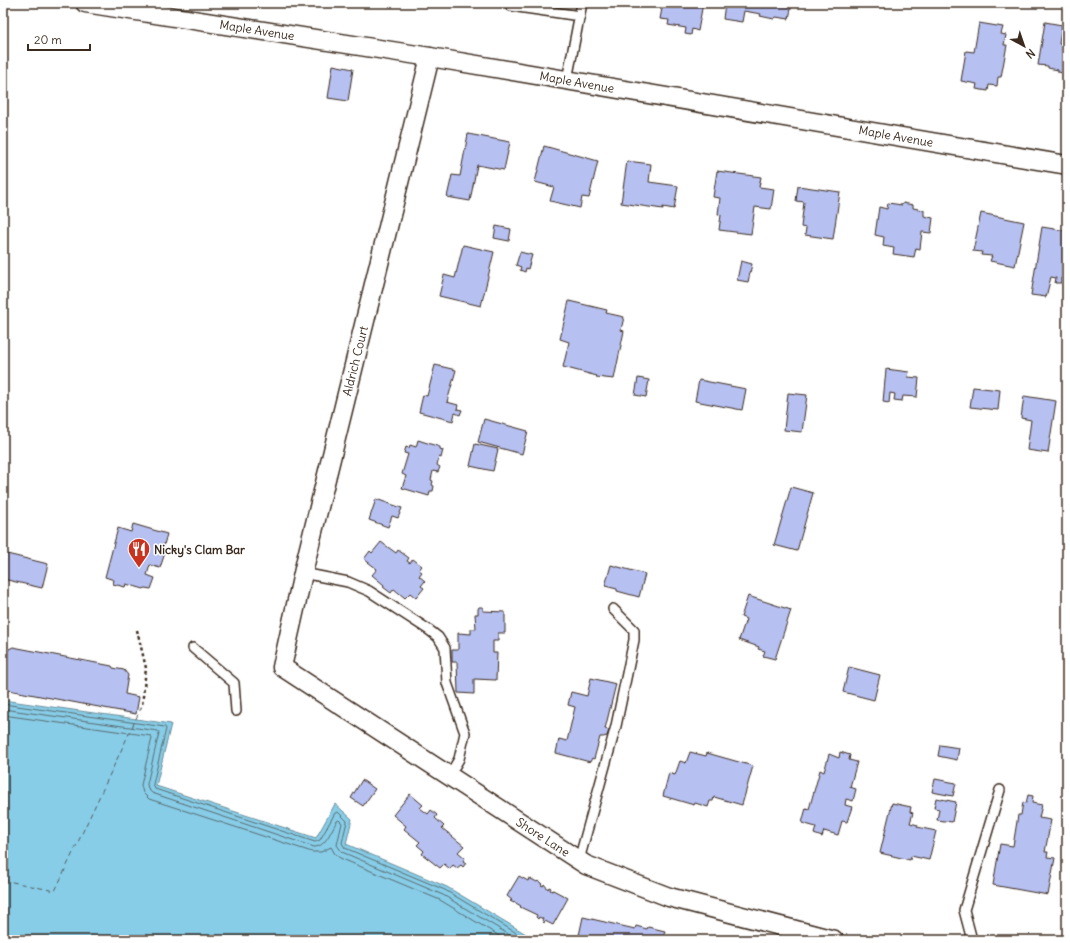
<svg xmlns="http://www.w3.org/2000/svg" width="1070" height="943" viewBox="0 0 1070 943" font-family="Delius,sans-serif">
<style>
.water{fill:#87cde8;stroke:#698c97}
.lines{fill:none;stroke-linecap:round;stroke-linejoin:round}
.shore{stroke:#596b6f;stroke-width:1}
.ferry{stroke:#525b5b;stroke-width:1;stroke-dasharray:5 4;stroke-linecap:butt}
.building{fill:#b6c0f1;stroke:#3b2a1e}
.lane-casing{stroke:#3b2a1e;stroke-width:12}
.street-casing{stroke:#3b2a1e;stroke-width:21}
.path{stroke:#3b2a1e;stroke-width:2.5;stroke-dasharray:3 3;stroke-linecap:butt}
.lane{stroke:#fff;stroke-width:9}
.street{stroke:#fff;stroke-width:18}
.labels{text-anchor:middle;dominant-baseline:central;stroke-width:3;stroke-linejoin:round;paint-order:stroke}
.street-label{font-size:12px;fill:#3b2a1e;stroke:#fff}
.poi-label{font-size:12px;font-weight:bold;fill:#3b2a1e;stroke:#fff;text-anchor:start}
</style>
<rect width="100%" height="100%" fill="#fff"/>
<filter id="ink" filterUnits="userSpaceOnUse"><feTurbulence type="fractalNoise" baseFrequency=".025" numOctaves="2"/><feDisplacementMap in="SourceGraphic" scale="8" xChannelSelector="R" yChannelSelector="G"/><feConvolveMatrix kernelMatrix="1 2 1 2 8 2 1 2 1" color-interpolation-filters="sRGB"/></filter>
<g filter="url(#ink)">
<polygon class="water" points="3,700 171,724 156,786 316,838 335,804 352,819 346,844 447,887 536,940 3,940"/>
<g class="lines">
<g class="shore">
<polyline points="3,704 165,727 166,729 153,784 155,789 315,842 320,840 335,813 338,812 347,821 342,843 345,848 445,890 528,940"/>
<path d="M3,709L158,731L159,733L147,784L148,789L152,793L314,847C326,847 331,830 337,821L339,820L342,823L337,845L342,852L443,895L518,940"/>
<polyline points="3,715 151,736 152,738 141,785 143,793 149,799 312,852 321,852 331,847 335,854 340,858 440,900 506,940"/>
</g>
<polyline class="ferry" points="3,880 55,891 142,706"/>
</g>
<g class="building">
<polygon points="663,3 703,3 698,31 692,29 691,35 685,34 686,28 668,25 669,20 660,19"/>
<polygon points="725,3 792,3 789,19 776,17 774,19 760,16 761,14 744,11 742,22 723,19"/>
<polygon points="856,3 887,3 886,7"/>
<polygon points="1045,22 1062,25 1059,44 1064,45 1063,49 1067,50 1067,74 1058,72 1058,70 1048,68 1048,66 1038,65"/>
<polygon points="979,23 1003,27 1001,34 1006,35 1004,45 1007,45 1001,77 998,77 997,86 989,85 988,91 976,89 977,84 961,81 966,51 974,52"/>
<polygon points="333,65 353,69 348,101 328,98"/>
<polygon points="468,134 510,142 504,170 477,165 470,201 447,197 452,175 460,176"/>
<polygon points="544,146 598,161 589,198 582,197 580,208 550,201 554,187 535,182"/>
<polygon points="627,161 651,164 649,182 678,186 674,209 663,207 663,209 621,203"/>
<polygon points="717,171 761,177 759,187 774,189 771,209 755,207 751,234 719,230 721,215 718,214 720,198 713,197"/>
<polygon points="798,186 840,192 833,239 805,235 806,228 801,227 804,202 796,201"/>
<polygon points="888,203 902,205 903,203 913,205 913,208 924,210 924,216 933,218 931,233 922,232 920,249 916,248 914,257 893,254 894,248 883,246 884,237 875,235 879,207 887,209"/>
<polygon points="981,213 1024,222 1015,266 990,261 992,256 981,255 982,252 973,251"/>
<polygon points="496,226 511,229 509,241 494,238"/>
<polygon points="1042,227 1067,231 1066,279 1061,278 1061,283 1055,283 1056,278 1051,277 1046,297 1031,295"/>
<polygon points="463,245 494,252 481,306 439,296 444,275 455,278"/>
<polygon points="520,252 532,255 528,269 526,268 525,272 520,270 521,267 516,265"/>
<polygon points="741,261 752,264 748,282 737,280"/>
<polygon points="569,301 607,310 606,313 624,317 621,330 624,331 614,379 596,377 597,376 563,367 569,342 560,339"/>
<polygon points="435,365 456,370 447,402 458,405 457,409 462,410 460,415 455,413 453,421 419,412 423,395 427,396"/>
<polygon points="886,369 909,372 908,377 919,378 917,397 903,396 902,401 894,400 895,394 890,393 889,403 883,402"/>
<polygon points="638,378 649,380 646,397 635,395"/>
<polygon points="699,380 746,389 742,410 695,401"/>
<polygon points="973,387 1000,390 998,410 970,407"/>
<polygon points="788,393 807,395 802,432 784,430"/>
<polygon points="1024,396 1056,401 1048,453 1027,450 1031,420 1021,418"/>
<polygon points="484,419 528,431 522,454 478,442"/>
<polygon points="418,440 440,447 440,449 443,450 441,458 439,457 437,465 440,467 438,472 433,471 431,480 433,481 432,485 434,486 433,491 430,491 429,496 402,488 406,476 402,474 408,454 404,453 406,447 409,448 410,445 416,447"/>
<polygon points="475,444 498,449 493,471 470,466"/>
<polygon points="791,487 813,493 797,551 774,545"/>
<polygon points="376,499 402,508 398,518 392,516 388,527 369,520"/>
<polygon points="133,524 167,534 162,552 165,553 160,568 150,565 147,575 155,578 151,589 145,588 144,589 126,584 125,587 113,584 114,580 105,577 118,528 131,532"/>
<polygon points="381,542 396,553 398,550 409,558 407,561 410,563 413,559 422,566 419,570 422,572 419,576 425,581 421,586 424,588 416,598 410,593 405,598 394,589 391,593 383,587 384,585 372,575 377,569 364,559 370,551 372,553"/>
<polygon points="3,553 48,564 42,588 3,579"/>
<polygon points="611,565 645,574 639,597 617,591 617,589 605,586"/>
<polygon points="748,596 791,610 775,659 763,656 765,651 758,649 759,647 739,640 746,619 741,617"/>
<polygon points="479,607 483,607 483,611 505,612 505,633 498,633 498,641 493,641 493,653 497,653 496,680 474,679 474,694 458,693 457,662 452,662 452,650 458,650 458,633 471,634 471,629 476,629 475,614 478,614 478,609"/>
<polygon points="13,647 112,666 113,668 124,670 128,675 125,694 139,697 136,714 3,689 3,667 7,650"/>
<polygon points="849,667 880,675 874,700 843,692"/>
<polygon points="591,678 616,684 605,729 609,730 607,736 603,737 600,737 594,759 592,758 590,762 556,753 559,739 567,741 575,707 568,705 571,692 587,696"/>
<polygon points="940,745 959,748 957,760 938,756"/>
<polygon points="690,752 706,756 707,753 753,766 742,805 714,797 713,801 710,801 708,807 695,803 694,805 663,796 669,773 675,775 680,761 686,763"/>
<polygon points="840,752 850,755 849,760 857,762 850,787 856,789 853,801 846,799 845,805 852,807 847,822 842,821 838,835 824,831 822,837 814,834 816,827 802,823 806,808 809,809 820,770 824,772 829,754 839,758"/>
<polygon points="935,779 956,783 953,796 932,792"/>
<polygon points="362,780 375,789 363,806 351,798"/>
<polygon points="410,794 423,805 420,808 428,814 431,810 437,815 435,818 444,826 442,828 464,846 458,852 465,858 463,861 466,863 463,867 461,865 457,868 453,865 450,869 444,864 440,868 422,854 424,851 417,845 420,842 404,829 406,826 393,815"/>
<polygon points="1028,795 1033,796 1032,803 1042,805 1039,818 1051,820 1045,852 1048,852 1047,857 1055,858 1048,895 993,885 1000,844 1013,846 1018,815 1021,815 1023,802 1026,803"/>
<polygon points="936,798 956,802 952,822 937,820 939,809 934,808"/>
<polygon points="892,803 911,807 910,812 913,813 910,823 918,825 917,827 936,831 929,860 911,856 910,860 880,853"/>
<polygon points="519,876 528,881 529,878 537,882 538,881 542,884 541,885 543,886 544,884 548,889 549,887 551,888 550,890 552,891 553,890 568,898 553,925 545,921 544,923 542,921 543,919 539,917 538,919 536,917 537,915 520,907 521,906 514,902 514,903 510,901 512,900 507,896"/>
<polygon points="583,917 635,929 636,926 647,929 648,927 665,931 662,940 578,940"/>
</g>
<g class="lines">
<g class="lane-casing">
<g id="lane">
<polyline points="511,3 511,6 580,16"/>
<polyline points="567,80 582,3"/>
<polyline points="303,573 348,582 369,591 429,630 438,637 445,648 447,683 465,733 459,759 449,776"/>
<polyline points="193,648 234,683 236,711"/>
<polyline points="579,860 616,726 634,640 634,630 613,609"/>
<polyline points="972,940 964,910 1000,790"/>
</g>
</g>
<g class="street-casing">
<g id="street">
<polyline points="85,3 430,57 1067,165"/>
<polyline points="430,57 306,560 282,667 586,865 669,897 834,940"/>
</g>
</g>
<polyline class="path" points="137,630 146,668 142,706"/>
<use href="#lane" class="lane"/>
<use href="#street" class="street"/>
</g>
</g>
<defs>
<g id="restaurant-pin" transform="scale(1.15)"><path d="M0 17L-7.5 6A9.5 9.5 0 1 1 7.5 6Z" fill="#c8321e" stroke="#fff"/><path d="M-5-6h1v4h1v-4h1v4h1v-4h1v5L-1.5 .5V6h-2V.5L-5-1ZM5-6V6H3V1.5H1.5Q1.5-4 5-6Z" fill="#fff"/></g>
</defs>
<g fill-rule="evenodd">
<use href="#restaurant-pin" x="139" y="549"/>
</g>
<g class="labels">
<g class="street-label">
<text transform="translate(257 30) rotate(9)">Maple Avenue</text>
<text transform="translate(577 82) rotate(10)">Maple Avenue</text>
<text transform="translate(896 136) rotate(10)">Maple Avenue</text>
<text transform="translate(355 361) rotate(-76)">Aldrich Court</text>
<text transform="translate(543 837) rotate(33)">Shore Lane</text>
</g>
<g class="poi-label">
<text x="154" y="549">Nicky's Clam Bar</text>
</g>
</g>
<rect width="1070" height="943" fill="none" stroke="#fff" stroke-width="16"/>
<rect x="8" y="8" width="1054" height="927" fill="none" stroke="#3b2a1e" stroke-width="1.5" filter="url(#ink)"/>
<g transform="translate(1024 46) rotate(140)" stroke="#ffffff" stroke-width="3" paint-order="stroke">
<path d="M0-3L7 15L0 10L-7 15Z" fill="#3b2a1e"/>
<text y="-6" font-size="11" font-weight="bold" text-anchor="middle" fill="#3b2a1e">N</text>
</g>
<path d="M28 44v6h62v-6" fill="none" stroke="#3b2a1e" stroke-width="2"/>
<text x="34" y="44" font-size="12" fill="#3b2a1e" stroke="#ffffff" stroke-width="3" paint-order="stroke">20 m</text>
</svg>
